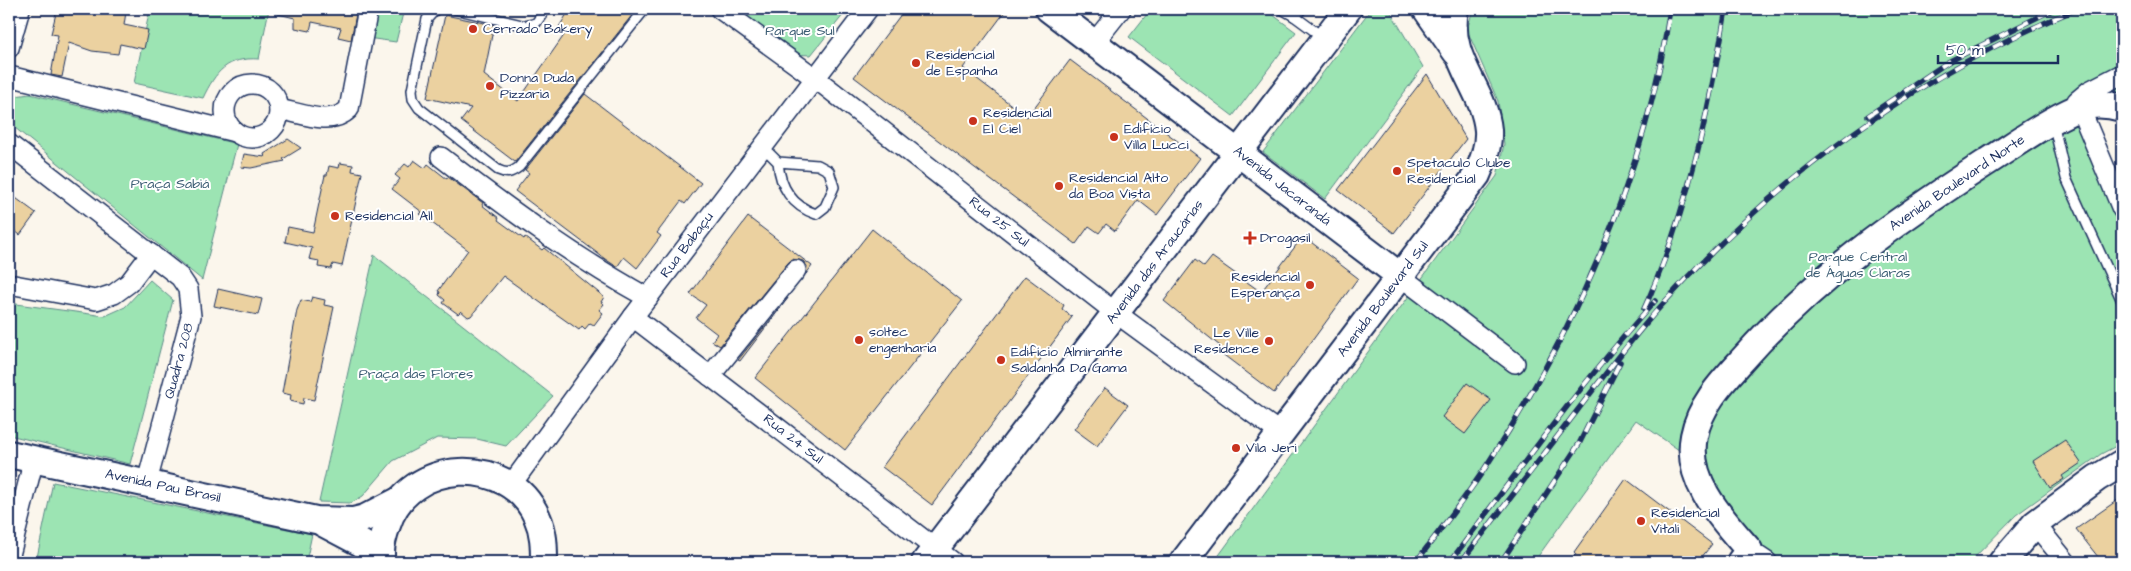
<svg xmlns="http://www.w3.org/2000/svg" width="2131" height="571" viewBox="0 0 2131 571" font-family="'Architects Daughter',sans-serif">
<style>
.green{fill:#9ce4b3;stroke:#5c8a88}
.building{fill:#ebd1a0;stroke:#1b2f5e}
.lines{fill:none;stroke-linecap:round;stroke-linejoin:round}
.lane-casing{stroke:#1b2f5e;stroke-width:12}
.street-casing{stroke:#1b2f5e;stroke-width:22}
.secondary-casing{stroke:#1b2f5e;stroke-width:30}
.lane{stroke:#fff;stroke-width:9}
.street{stroke:#fff;stroke-width:19}
.secondary{stroke:#fff;stroke-width:26}
.rail-casing{stroke:#1b2f5e;stroke-width:5.5}
.rail{stroke:#fff;stroke-width:4;stroke-dasharray:11;stroke-linecap:butt}
.poi-dot{fill:#c8321e;stroke:#fff;stroke-width:2}
.labels{text-anchor:middle;dominant-baseline:central;stroke-width:4;stroke-linejoin:round;paint-order:stroke}
.poi-label{font-size:14px;fill:#1b2f5e;stroke:#fff;text-anchor:start}
.park-label{font-size:14px;fill:#3b5c73;stroke:#fff}
.street-label{font-size:14px;fill:#1b2f5e;stroke:#fff}
</style>
<rect width="100%" height="100%" fill="#fbf6ec"/>
<filter id="ink" filterUnits="userSpaceOnUse"><feTurbulence type="fractalNoise" baseFrequency=".02" numOctaves="2"/><feDisplacementMap in="SourceGraphic" scale="10" xChannelSelector="R" yChannelSelector="G"/><feConvolveMatrix kernelMatrix="1 2 1 2 8 2 1 2 1" color-interpolation-filters="sRGB"/></filter>
<g filter="url(#ink)">
<g class="green">
<path d="M150,9H269L259,59C227,57 216,71 203,98L134,83Z"/>
<polygon points="373,9 404,9 396,42 367,38"/>
<polygon points="732,9 848,9 811,55 791,54"/>
<polygon points="1151,9 1265,9 1296,32 1233,116 1129,37"/>
<polygon points="1371,9 1389,9 1423,67 1325,199 1263,152"/>
<polygon points="1473,9 2122,9 2122,100 2066,101 2122,230 2122,443 2101,454 2016,515 1970,562 1782,562 1735,528 1696,462 1636,420 1534,562 1214,562 1497,176 1504,144 1498,101 1467,30"/>
<polygon points="30,94 237,144 202,280 9,123 9,110 15,96"/>
<polygon points="374,255 553,396 506,446 477,439 437,438 393,461 363,496 351,503 319,502"/>
<polygon points="150,280 173,300 130,464 9,435 9,303 105,316 125,307"/>
<polygon points="53,482 312,534 306,562 36,562"/>
</g>
<g class="building">
<polygon points="57,9 113,9 126,12 124,25 148,30 144,49 120,44 118,54 92,51 69,43 62,77 51,75 58,35 51,34"/>
<polygon points="279,9 357,9 351,40 338,37 341,28 312,22 310,31 295,28 295,18 278,14"/>
<polygon points="570,9 637,9 515,162 461,121 471,108 427,98 445,15 494,25 484,75 518,101 567,31 559,27"/>
<polygon points="905,9 1007,9 963,68 1027,117 1070,60 1200,158 1157,215 1138,200 1115,231 1106,224 1099,233 1089,226 1076,244 854,77"/>
<polygon points="1427,74 1466,139 1394,233 1338,190"/>
<polygon points="585,94 701,183 685,204 681,201 657,233 661,236 637,268 624,257 617,267 605,259 515,191 529,173 525,170"/>
<polygon points="288,139 301,148 283,159 285,161 251,168 241,167 244,154 265,157 264,154"/>
<polygon points="414,160 425,168 428,164 447,179 448,177 483,203 482,205 499,218 498,220 524,239 525,237 542,250 544,248 604,297 601,302 604,304 599,310 603,313 594,325 590,323 585,329 582,326 579,330 503,276 471,316 468,317 461,311 458,314 443,303 445,300 439,295 440,292 438,291 468,250 420,214 422,212 392,189 400,179 395,175 405,164 409,167"/>
<polygon points="340,163 353,165 352,171 362,173 342,266 333,264 331,269 318,267 319,261 309,259 312,248 285,242 288,227 313,232 325,175 327,175 329,166 339,168"/>
<polygon points="9,193 36,213 20,235 9,226"/>
<polygon points="748,217 812,266 806,274 807,266 803,261 792,259 788,263 720,346 712,341 717,334 696,318 706,305 690,294"/>
<polygon points="872,229 962,301 845,450 755,378"/>
<polygon points="1303,236 1358,278 1274,393 1217,350 1220,346 1164,301 1195,260 1204,267 1212,257 1261,292"/>
<polygon points="1025,276 1064,305 1062,309 1072,317 932,505 882,467"/>
<polygon points="218,289 262,299 258,315 214,306"/>
<polygon points="312,297 325,300 324,305 334,307 314,400 304,398 303,404 290,401 291,395 282,393 297,310 301,300 310,302"/>
<polygon points="788,298 740,361 738,360"/>
<polygon points="1467,383 1491,400 1465,434 1442,417"/>
<polygon points="1105,388 1128,405 1097,446 1074,429"/>
<polygon points="2065,440 2081,463 2062,476 2064,479 2050,488 2033,461"/>
<polygon points="1626,479 1712,544 1698,562 1570,562 1576,554 1574,552"/>
<polygon points="2122,497 2122,562 2102,562 2076,529"/>
</g>
<g class="lines">
<g class="lane-casing">
<g id="lane">
<path d="M436,9L427,19L412,90L413,99L419,108L498,170C507,174 511,173 519,167L645,9"/>
<polyline points="455,9 526,26 536,23 546,9"/>
<polyline points="1282,9 1294,16 1302,9"/>
<polyline points="1294,16 1324,38"/>
<polyline points="2053,122 2066,178 2122,301"/>
<path d="M763,147L778,162L818,165L829,171L834,187L825,207L816,214C792,206 780,187 778,162"/>
</g>
</g>
<g class="street-casing">
<g id="street">
<polyline points="720,9 815,78 1116,313 1280,433"/>
<polyline points="1094,43 1121,9"/>
<polyline points="9,48 20,9"/>
<polyline points="2122,74 2089,91 2077,101 2122,209"/>
<polyline points="9,76 235,132"/>
<circle cx="252" cy="111" r="27"/>
<path d="M279,109C301,113 331,127 349,109L368,9"/>
<polyline points="9,144 180,277 188,289 191,316 147,482"/>
<path d="M441,157C507,208 574,257 648,298"/>
<polyline points="1400,276 1515,363"/>
<polyline points="9,284 96,300 114,294 129,283 151,254"/>
<polyline points="633,317 953,562"/>
<polyline points="710,376 796,270"/>
<polyline points="511,485 633,317 868,9"/>
<polyline points="2035,524 2066,562"/>
<polyline points="1749,550 1767,562"/>
<polyline points="9,559 34,459"/>
</g>
</g>
<g class="secondary-casing">
<g id="secondary">
<polyline points="1049,9 1400,276"/>
<polyline points="1426,9 1456,52"/>
<polyline points="9,454 316,520 353,521 365,518 400,500"/>
<polyline points="323,523 361,543 381,557"/>
<path d="M382,562C379,550 383,536 387,525C408,458 509,453 537,517C544,532 544,547 544,562"/>
<polyline points="925,562 1348,9"/>
<path d="M1183,562L1477,175C1483,161 1489,146 1488,130C1484,87 1446,60 1455,9"/>
<path d="M1740,562L1749,550C1722,519 1685,481 1694,436C1700,404 1724,380 1744,358C1814,279 1896,221 1984,164C2014,145 2045,122 2078,108C2092,103 2108,104 2122,108"/>
<polyline points="2002,562 2035,524 2097,478 2122,463"/>
</g>
</g>
<use href="#lane" class="lane"/>
<use href="#street" class="street"/>
<use href="#secondary" class="secondary"/>
<g class="rail-casing">
<g id="rail">
<polyline points="1868,116 1948,62 2054,9"/>
<path d="M1644,309C1687,215 1709,111 1726,9"/>
<path d="M1416,562C1439,531 1464,500 1485,468C1576,330 1646,173 1670,9"/>
<path d="M1450,562C1516,474 1581,383 1655,301"/>
<path d="M1461,562C1500,512 1538,462 1577,411C1604,376 1631,339 1661,306C1774,179 1919,73 2077,9"/>
<polyline points="1501,562 1579,444 1620,362"/>
</g>
</g>
<use href="#rail" class="rail"/>
</g>
</g>
<g class="poi-dot">
<circle cx="473" cy="29" r="5"/>
<circle cx="916" cy="63" r="5"/>
<circle cx="490" cy="86" r="5"/>
<circle cx="973" cy="121" r="5"/>
<circle cx="1114" cy="137" r="5"/>
<circle cx="1397" cy="171" r="5"/>
<circle cx="1059" cy="186" r="5"/>
<circle cx="335" cy="216" r="5"/>
<path d="M1247.5 230.5h5v5h5v5h-5v5h-5v-5h-5v-5h5z"/>
<circle cx="1310" cy="285" r="5"/>
<circle cx="859" cy="340" r="5"/>
<circle cx="1269" cy="341" r="5"/>
<circle cx="1001" cy="360" r="5"/>
<circle cx="1236" cy="448" r="5"/>
<circle cx="1641" cy="521" r="5"/>
</g>
<g class="labels">
<g class="poi-label">
<text x="483" y="29">Cerrado Bakery</text>
<text x="926" y="55">Residencial<tspan x="926" dy="16">de Espanha</tspan></text>
<text x="500" y="78">Donna Duda<tspan x="500" dy="16">Pizzaria</tspan></text>
<text x="983" y="113">Residencial<tspan x="983" dy="16">El Ciel</tspan></text>
<text x="1124" y="129">Edifício<tspan x="1124" dy="16">Villa Lucci</tspan></text>
<text x="1407" y="163">Spetaculo Clube<tspan x="1407" dy="16">Residencial</tspan></text>
<text x="1069" y="178">Residencial Alto<tspan x="1069" dy="16">da Boa Vista</tspan></text>
<text x="345" y="216">Residencial All</text>
<text x="1260" y="238">Drogasil</text>
<text x="1300" y="277" text-anchor="end">Residencial<tspan x="1300" dy="16">Esperança</tspan></text>
<text x="869" y="332">soltec<tspan x="869" dy="16">engenharia</tspan></text>
<text x="1259" y="333" text-anchor="end">Le Ville<tspan x="1259" dy="16">Residence</tspan></text>
<text x="1011" y="352">Edifício Almirante<tspan x="1011" dy="16">Saldanha Da Gama</tspan></text>
<text x="1246" y="448">Vila Jeri</text>
<text x="1651" y="513">Residencial<tspan x="1651" dy="16">Vitali</tspan></text>
</g>
<g class="park-label">
<text x="800" y="31">Parque Sul</text>
<text x="170" y="184">Praça Sabiá</text>
<text x="1858" y="257">Parque Central<tspan x="1858" dy="16">de Águas Claras</tspan></text>
<text x="416" y="374">Praça das Flores</text>
</g>
<g class="street-label">
<text transform="translate(1957 183) rotate(-34)">Avenida Boulevard Norte</text>
<text transform="translate(1282 186) rotate(38)">Avenida Jacarandá</text>
<text transform="translate(999 222) rotate(38)">Rua 25 Sul</text>
<text transform="translate(687 245) rotate(-53)">Rua Babaçu</text>
<text transform="translate(1155 262) rotate(-53)">Avenida das Araucárias</text>
<text transform="translate(1383 299) rotate(-53)">Avenida Boulevard Sul</text>
<text transform="translate(179 361) rotate(-75)">Quadra 208</text>
<text transform="translate(793 439) rotate(38)">Rua 24 Sul</text>
<text transform="translate(163 486) rotate(12)">Avenida Pau Brasil</text>
</g>
</g>
<rect width="2131" height="571" fill="none" stroke="#fff" stroke-width="30"/>
<rect x="15" y="15" width="2101" height="541" fill="none" stroke="#1b2f5e" stroke-width="2" filter="url(#ink)"/>
<path d="M1938 55v8h120v-8" fill="none" stroke="#1b2f5e" stroke-width="2.5"/>
<text x="1946" y="55" font-size="15" fill="#1b2f5e" stroke="#ffffff" stroke-width="4" paint-order="stroke">50 m</text>
</svg>
